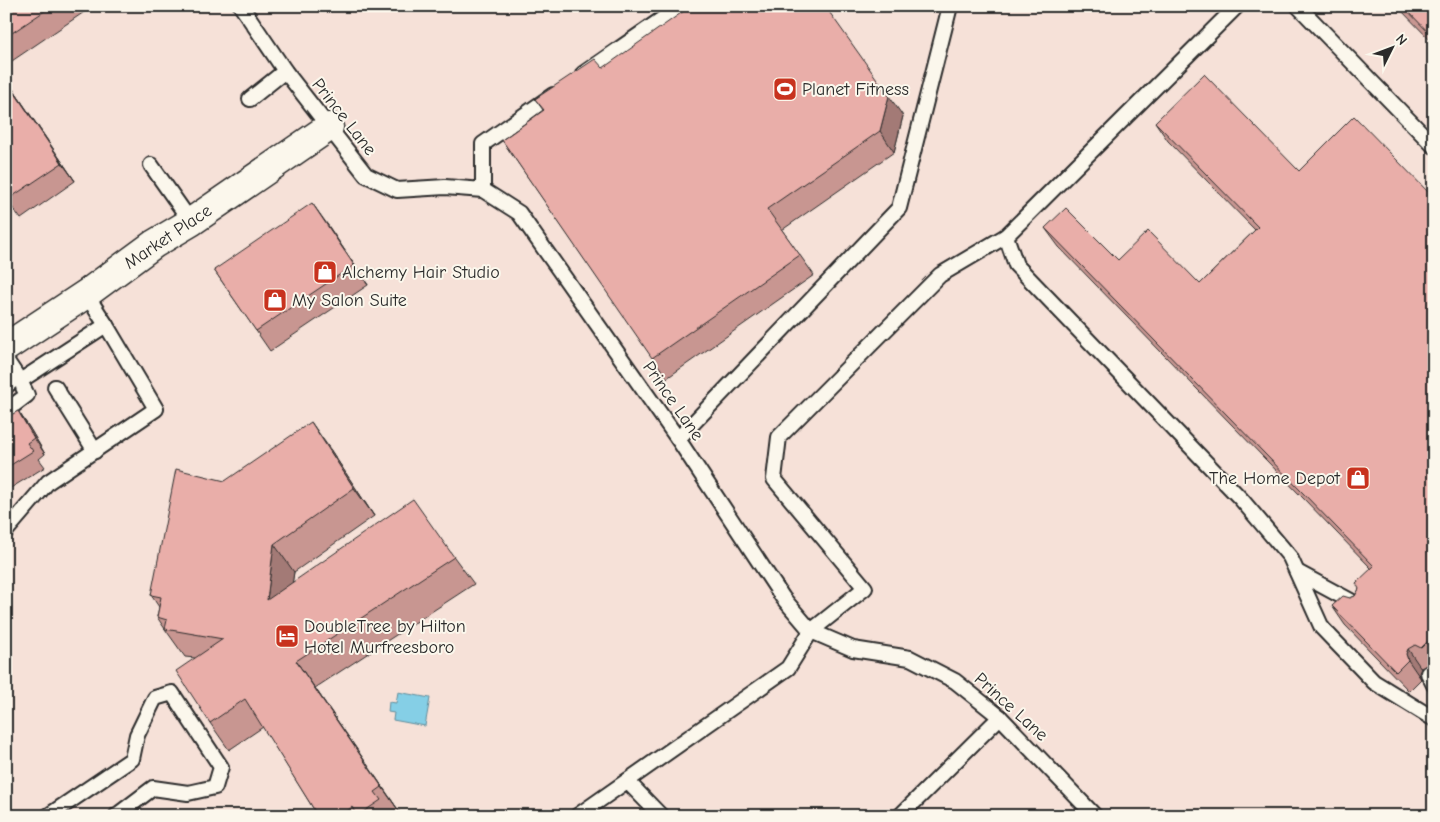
<svg xmlns="http://www.w3.org/2000/svg" width="1440" height="822" viewBox="0 0 1440 822" font-family="'Comic Neue',sans-serif">
<style>
.water{fill:#85cfe6;stroke:#618d9b}
.lines{fill:none;stroke-linecap:round;stroke-linejoin:round}
.service-casing{stroke:#2b2b2b;stroke-width:18}
.minor-casing{stroke:#2b2b2b;stroke-width:31}
.service{stroke:#fbf7ec;stroke-width:14}
.minor{stroke:#fbf7ec;stroke-width:28}
.wall{fill:#c89691;stroke:#2b2b2b}
.shaded-wall{fill:#a37a76;stroke:#2b2b2b}
.building{fill:#e9aea9;stroke:#2b2b2b}
.labels{text-anchor:middle;dominant-baseline:central;stroke-width:4;stroke-linejoin:round;paint-order:stroke}
.poi-label{font-size:18px;fill:#2b2b2b;stroke:#fbf7ec;text-anchor:start}
.street-label{font-size:18px;fill:#2b2b2b;stroke:#fbf7ec}
</style>
<rect width="100%" height="100%" fill="#f6e1d8"/>
<filter id="ink" filterUnits="userSpaceOnUse"><feTurbulence type="fractalNoise" baseFrequency=".02" numOctaves="2"/><feDisplacementMap in="SourceGraphic" scale="10" xChannelSelector="R" yChannelSelector="G"/><feConvolveMatrix kernelMatrix="1 2 1 2 8 2 1 2 1" color-interpolation-filters="sRGB"/></filter>
<g filter="url(#ink)">
<polygon class="water" points="398,692 430,698 425,726 393,720 394,713 388,712 389,702 396,703"/>
<g class="lines">
<g class="service-casing">
<g id="service">
<polyline points="241,6 285,71 366,175 397,190 445,187 483,190 519,213 678,439 783,598 811,631 853,649 910,658 955,681 1000,717 1095,816"/>
<polyline points="1298,6 1434,146"/>
<polyline points="583,74 681,6"/>
<polyline points="250,99 285,71"/>
<polyline points="151,165 191,222"/>
<polyline points="483,190 483,144 553,95"/>
<polyline points="1006,236 1016,265 1241,499 1290,557 1322,628 1374,682 1434,719"/>
<polyline points="86,294 106,325"/>
<polyline points="6,360 20,381 106,325 156,409 48,482 6,531"/>
<polyline points="6,386 18,377"/>
<polyline points="55,387 95,451"/>
<polyline points="6,411 27,395 23,387"/>
<polyline points="678,439 899,208 950,6"/>
<polyline points="1297,572 1358,605"/>
<polyline points="1428,673 1434,685"/>
<polyline points="627,781 661,816"/>
<polyline points="48,816 132,759 137,735 155,698 172,693 221,767 215,787 188,793 153,788 116,816"/>
<polyline points="577,816 788,668 811,631 865,588 774,479 779,437 940,275 1006,236 1237,6"/>
<polyline points="900,816 1000,717"/>
</g>
</g>
<g class="minor-casing">
<polyline id="minor" points="6,347 86,294 154,244 191,222 329,127"/>
</g>
<use href="#service" class="service"/>
<use href="#minor" class="minor"/>
</g>
<g class="wall">
<polygon points="6,6 93,6 6,65"/>
<polygon points="1397,6 1434,6 1434,44"/>
<polygon points="603,68 903,116 894,152 782,230 814,275 667,378 502,140 543,110 535,99"/>
<polygon points="6,79 75,181 21,219 12,207 6,210"/>
<polygon points="1155,122 1299,171 1434,198 1434,667 1428,664 1421,668 1419,673 1421,679 1409,691 1345,625 1332,606 1350,598 1355,596 1371,568 1059,247 1045,228 1118,260 1200,284 1255,230 1168,141"/>
<polygon points="327,224 368,285 270,351 214,270"/>
<polygon points="6,407 12,415 18,411 29,427 45,454 39,459 45,467 9,489 12,493 6,496"/>
<polygon points="330,449 374,516 294,572 292,583 454,557 474,584 315,688 401,814 398,816 318,816 263,727 229,750 210,723 195,658 185,657 165,629 157,617 159,607 151,595 225,481"/>
</g>
<g class="shaded-wall">
<polygon points="6,79 75,181 62,163"/>
<polygon points="889,96 903,116 894,152 880,131"/>
<polygon points="312,203 327,224 368,285 354,265"/>
<polygon points="18,411 29,427 45,454 34,438"/>
<polygon points="311,422 330,449 374,516 354,488"/>
<polygon points="274,544 294,572 286,628 267,600"/>
<polygon points="1408,649 1421,668 1419,673 1421,679 1408,660 1406,654"/>
<polygon points="296,661 315,688 401,814 382,787"/>
</g>
<g class="building">
<polygon points="6,6 52,6 6,37"/>
<polygon points="691,6 825,6 889,96 880,131 767,209 800,255 652,358 502,140 544,110 535,99 595,59 603,68"/>
<polygon points="1403,6 1434,6 1434,38"/>
<polygon points="1204,74 1299,171 1354,116 1434,198 1434,645 1429,640 1421,648 1415,645 1408,649 1406,654 1408,660 1396,672 1332,606 1343,596 1350,598 1355,596 1359,589 1356,583 1374,566 1045,228 1066,208 1118,260 1148,231 1200,284 1258,227 1155,122"/>
<polygon points="6,80 62,163 7,200 6,199"/>
<polygon points="312,203 354,265 256,331 214,270"/>
<polygon points="6,407 11,415 18,411 34,438 27,443 33,451 6,468"/>
<polygon points="311,422 354,488 274,544 267,600 413,499 454,557 296,661 382,787 375,792 381,800 357,816 352,807 340,816 318,816 245,699 210,723 176,671 223,639 165,629 167,620 157,617 161,597 151,595 176,469 225,481"/>
</g>
</g>
<defs>
<g id="stadium-square" transform="scale(1.25)"><rect x="-9" y="-9" width="18" height="18" rx="4" fill="#c8321e" stroke="#fbf7ec"/><path d="M0-5a6.5 5 0 1 0 0 10a6.5 5 0 1 0 0-10ZM-3.5-1.8h7v3.6h-7Z" fill="#fff"/></g>
<g id="shop-square" transform="scale(1.25)"><rect x="-9" y="-9" width="18" height="18" rx="4" fill="#c8321e" stroke="#fbf7ec"/><path d="M-5-2.5h2.3a2.7 3.5 0 0 1 5.4 0H5L5.5 6h-11ZM-1.5-2.5h3a1.5 2.3 0 0 0-3 0Z" fill="#fff"/></g>
<g id="hotel-square" transform="scale(1.25)"><rect x="-9" y="-9" width="18" height="18" rx="4" fill="#c8321e" stroke="#fbf7ec"/><path d="M-6-4.5h1.5V1H6V5H4.5V3h-9V5H-6ZM-4 0a1.8 1.8 0 1 1 3.6 0ZM.5 0V-2.5h3Q6-2.5 6 0Z" fill="#fff"/></g>
</defs>
<g fill-rule="evenodd">
<use href="#stadium-square" x="785" y="89"/>
<use href="#shop-square" x="325" y="272"/>
<use href="#shop-square" x="275" y="300"/>
<use href="#shop-square" x="1358" y="478"/>
<use href="#hotel-square" x="287" y="636"/>
</g>
<g class="labels">
<g class="poi-label">
<text x="802" y="89">Planet Fitness</text>
<text x="342" y="272">Alchemy Hair Studio</text>
<text x="292" y="300">My Salon Suite</text>
<text x="1340" y="478" text-anchor="end">The Home Depot</text>
<text x="304" y="626">DoubleTree by Hilton<tspan x="304" dy="21">Hotel Murfreesboro</tspan></text>
</g>
<g class="street-label">
<text transform="translate(344 117) rotate(52)">Prince Lane</text>
<text transform="translate(168 237) rotate(-34)">Market Place</text>
<text transform="translate(673 401) rotate(55)">Prince Lane</text>
<text transform="translate(1011 707) rotate(42)">Prince Lane</text>
</g>
</g>
<rect width="1440" height="822" fill="none" stroke="#fbf7ec" stroke-width="25"/>
<rect x="12" y="12" width="1415" height="797" fill="none" stroke="#2b2b2b" stroke-width="2" filter="url(#ink)"/>
<g transform="translate(1392 48) rotate(48)" stroke="#fbf7ec" stroke-width="4" paint-order="stroke">
<path d="M0-4L9 19L0 12L-9 19Z" fill="#2b2b2b"/>
<text y="-8" font-size="14" font-weight="bold" text-anchor="middle" fill="#2b2b2b">N</text>
</g>
</svg>
